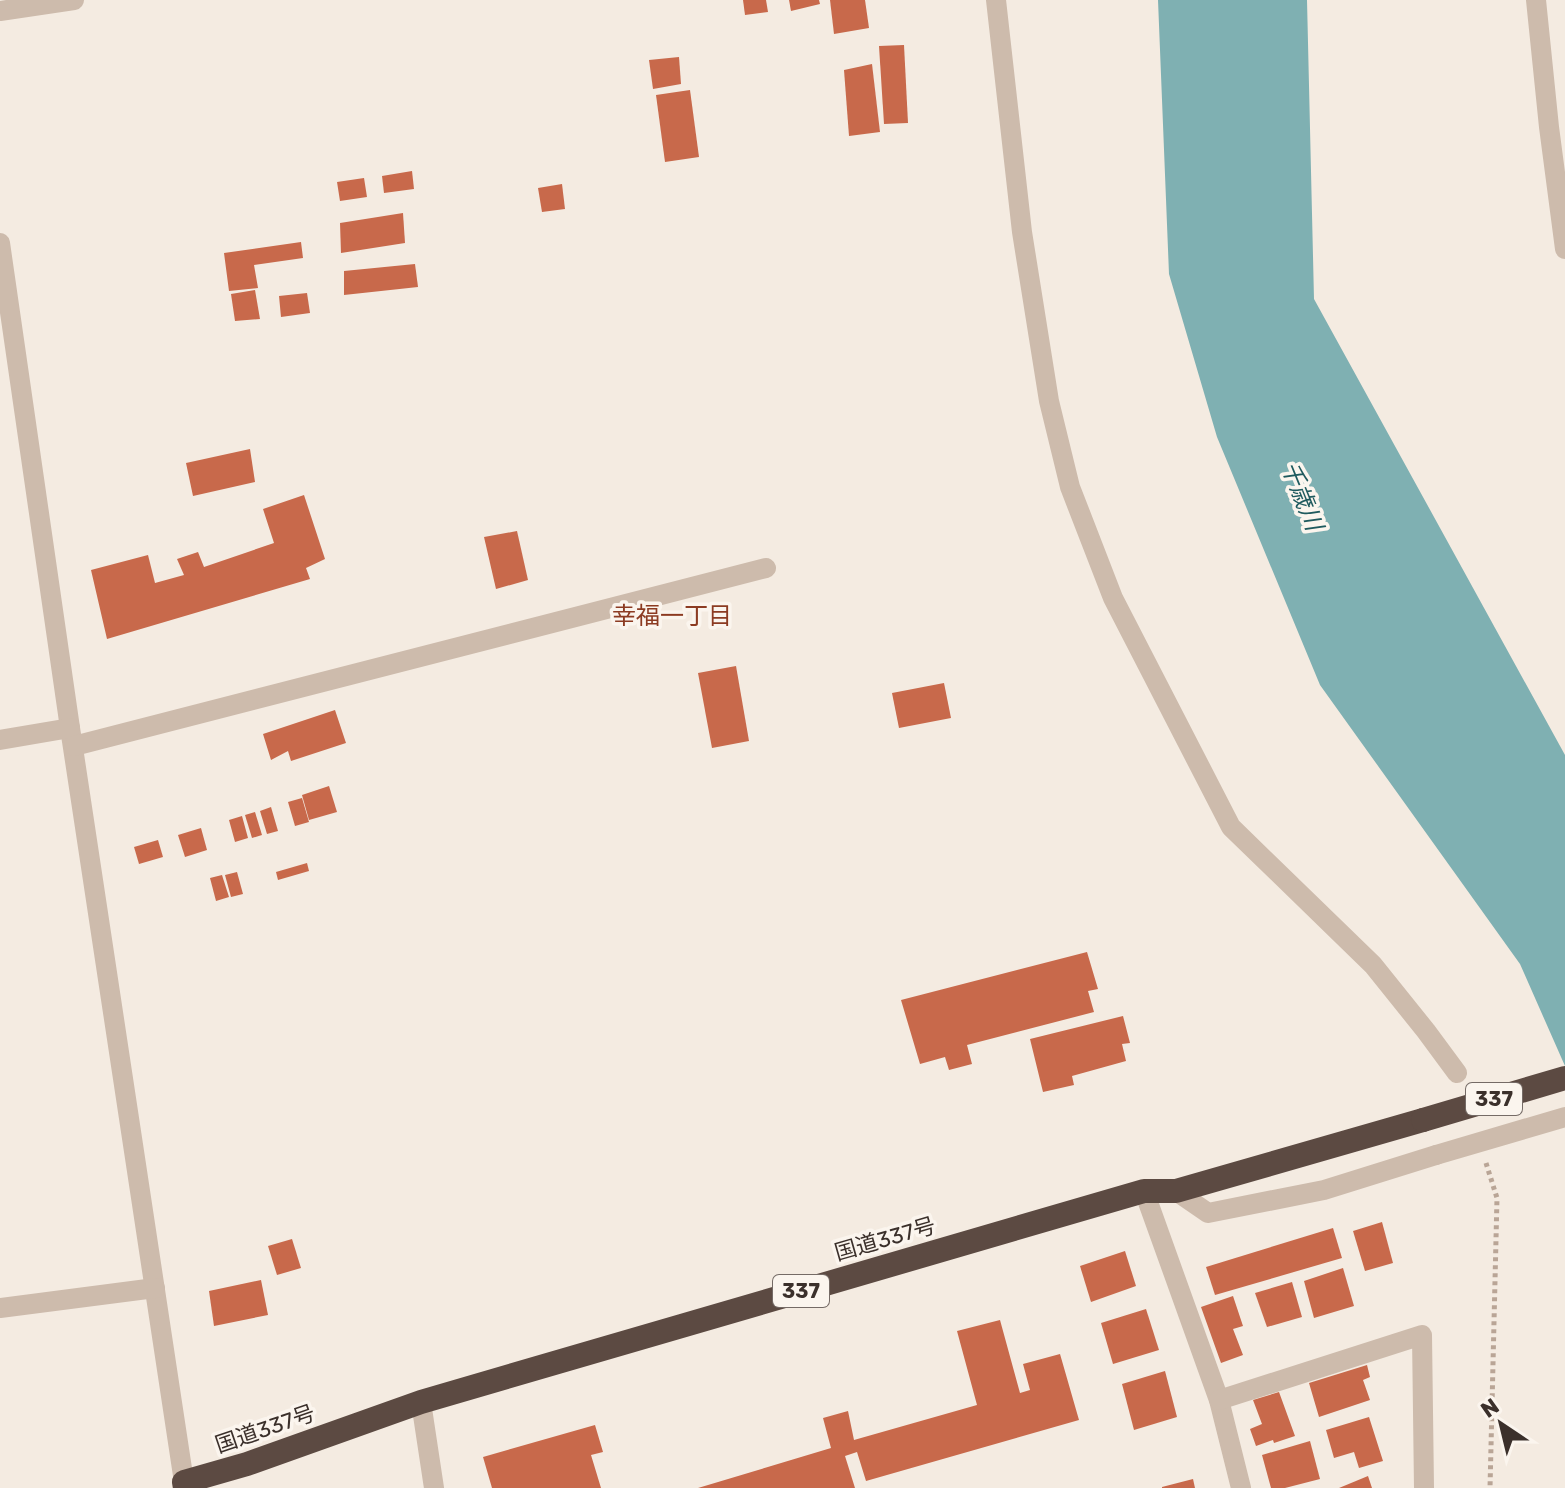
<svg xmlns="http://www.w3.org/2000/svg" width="1565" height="1488" viewBox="0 0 1565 1488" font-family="Rubik,'Noto Sans JP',sans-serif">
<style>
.water{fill:#7fb0b2}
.building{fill:#c8694b}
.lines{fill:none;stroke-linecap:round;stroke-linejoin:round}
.path{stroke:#b9a596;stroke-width:5;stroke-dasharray:4 4;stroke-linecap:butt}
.minor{stroke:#cdbbac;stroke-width:20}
.highway{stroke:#5c4a42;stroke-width:24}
.minor-bridge{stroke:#cdbbac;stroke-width:20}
.highway-bridge{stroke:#5c4a42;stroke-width:24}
.labels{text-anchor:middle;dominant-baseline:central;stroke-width:7;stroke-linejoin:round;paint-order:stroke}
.shield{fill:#fbf5ee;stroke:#756b66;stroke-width:2}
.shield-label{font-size:20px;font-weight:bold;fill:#3b302b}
.street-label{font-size:22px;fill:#3b302b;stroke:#fbf5ee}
.water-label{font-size:24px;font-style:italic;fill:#1f5a5e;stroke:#fbf5ee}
.neighbourhood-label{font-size:24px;fill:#8c3b22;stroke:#fbf5ee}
</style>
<rect width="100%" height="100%" fill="#f4ebe1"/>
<polygon class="water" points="1158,0 1307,0 1314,299 1565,755 1565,1066 1520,964 1320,685 1217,437 1169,274"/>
<g class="building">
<polygon points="743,0 766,0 768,12 745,15"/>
<polygon points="789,0 819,0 820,4 791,11"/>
<polygon points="830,0 865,0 869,28 834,34"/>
<polygon points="904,45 908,123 884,124 879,46"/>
<polygon points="679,57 681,84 653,89 649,60"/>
<polygon points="872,64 880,132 849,136 844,70"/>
<polygon points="690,90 699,157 665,162 656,95"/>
<polygon points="412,171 414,189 384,193 382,176"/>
<polygon points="364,178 367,197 340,201 337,182"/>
<polygon points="562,184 565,209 542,212 538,188"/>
<polygon points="403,213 405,243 341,253 340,223"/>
<polygon points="301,242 303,258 254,265 258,288 229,291 224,253"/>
<polygon points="415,264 418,287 344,295 344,271"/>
<polygon points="255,290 260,319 235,321 231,294"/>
<polygon points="307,293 310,313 281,317 279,296"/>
<polygon points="250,449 255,482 193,496 186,463"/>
<polygon points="304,495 325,559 306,568 310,579 107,639 91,570 148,555 155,583 184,575 177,559 198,552 204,567 274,543 263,509"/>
<polygon points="517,531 528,580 496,589 484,537"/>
<polygon points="736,666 749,741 712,748 698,673"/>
<polygon points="944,683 951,718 899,728 892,693"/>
<polygon points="335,710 346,743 291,761 288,751 271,760 263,734"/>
<polygon points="329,786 337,812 309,820 302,795"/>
<polygon points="302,798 309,822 295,826 288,802"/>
<polygon points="271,807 278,831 267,834 260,811"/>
<polygon points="255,812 262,835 252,838 245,815"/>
<polygon points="242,816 248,838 235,842 229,820"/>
<polygon points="201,828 207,850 185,857 178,835"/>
<polygon points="158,840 163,857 139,864 134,847"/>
<polygon points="307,863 309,871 278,880 276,872"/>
<polygon points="237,872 243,894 231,897 225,875"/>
<polygon points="222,875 229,897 216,901 210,878"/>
<polygon points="1087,952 1098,989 1088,991 1094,1012 967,1045 972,1064 949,1070 945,1057 920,1064 901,1000"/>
<polygon points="1123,1016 1130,1043 1122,1044 1126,1061 1072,1076 1074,1085 1043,1092 1030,1039"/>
<polygon points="1382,1222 1393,1263 1365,1271 1353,1231"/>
<polygon points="1333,1228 1342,1258 1215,1295 1206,1267"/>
<polygon points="292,1239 301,1268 277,1275 268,1246"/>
<polygon points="1125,1251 1136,1286 1091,1302 1080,1266"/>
<polygon points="1343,1268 1354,1306 1314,1318 1304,1281"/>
<polygon points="261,1280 268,1315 214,1326 209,1291"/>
<polygon points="1292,1282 1302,1317 1267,1327 1255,1293"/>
<polygon points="1233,1296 1243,1326 1233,1329 1243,1355 1221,1363 1201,1307"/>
<polygon points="1146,1309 1159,1350 1113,1364 1101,1323"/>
<polygon points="1000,1320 1020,1393 1030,1390 1023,1364 1060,1354 1079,1420 866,1481 857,1452 845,1456 855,1488 698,1488 831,1448 823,1418 848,1411 854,1440 977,1405 957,1331"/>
<polygon points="1367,1365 1370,1377 1363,1380 1370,1400 1319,1417 1309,1383"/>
<polygon points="1165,1371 1177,1417 1134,1430 1122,1384"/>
<polygon points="1279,1392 1295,1436 1274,1443 1273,1440 1256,1446 1250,1429 1262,1424 1253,1400"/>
<polygon points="1369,1417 1383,1461 1359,1468 1354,1452 1334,1458 1326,1430"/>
<polygon points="595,1425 603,1452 591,1455 601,1488 492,1488 483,1457"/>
<polygon points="1310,1441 1320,1479 1285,1488 1271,1488 1262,1455"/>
<polygon points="1368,1476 1372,1488 1339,1488"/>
<polygon points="1193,1479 1195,1488 1162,1488 1162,1487"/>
</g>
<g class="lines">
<polyline class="path" points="1486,1163 1497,1198 1490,1488"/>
<g class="minor">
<polyline points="996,0 1022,232 1049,401 1070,487 1113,598 1231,827 1373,965 1426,1031 1457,1073"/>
<polyline points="1536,0 1549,127 1565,249"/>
<polyline points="0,11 74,0"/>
<polyline points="0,243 70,728 184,1482"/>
<polyline points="0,740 70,728"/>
<polyline points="74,746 766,568"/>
<polyline points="1144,1191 1219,1400 1241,1488"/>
<polyline points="1176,1191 1208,1213 1324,1190 1436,1155"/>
<polyline points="0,1308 155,1288"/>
<polyline points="1219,1400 1422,1335 1424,1488"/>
<polyline points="421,1402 434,1488"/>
</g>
<polyline class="highway" points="185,1488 184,1482 247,1464 421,1402 1144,1191 1176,1191 1423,1120"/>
<polyline class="minor-bridge" points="1436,1155 1565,1117"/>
<polyline class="highway-bridge" points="1423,1120 1565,1078"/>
</g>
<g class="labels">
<g class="shield">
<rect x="1466" y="1083" width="56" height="32" rx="6"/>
<rect x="773" y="1275" width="56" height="32" rx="6"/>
</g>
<g class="shield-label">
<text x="1494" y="1099">337</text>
<text x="801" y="1291">337</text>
</g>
<g class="street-label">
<text transform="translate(885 1239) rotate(-16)">国道337号</text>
<text transform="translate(265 1429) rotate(-19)">国道337号</text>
</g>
<g class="water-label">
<text transform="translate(1302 496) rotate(68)">千歳川</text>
</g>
<g class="neighbourhood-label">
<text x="672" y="616">幸福一丁目</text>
</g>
</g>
<g transform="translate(1501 1424) rotate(325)" stroke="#fbf5ee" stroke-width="6" paint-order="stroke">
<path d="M0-6L14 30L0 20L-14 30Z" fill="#3b302b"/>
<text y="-12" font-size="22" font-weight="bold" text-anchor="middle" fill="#3b302b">N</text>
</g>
</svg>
